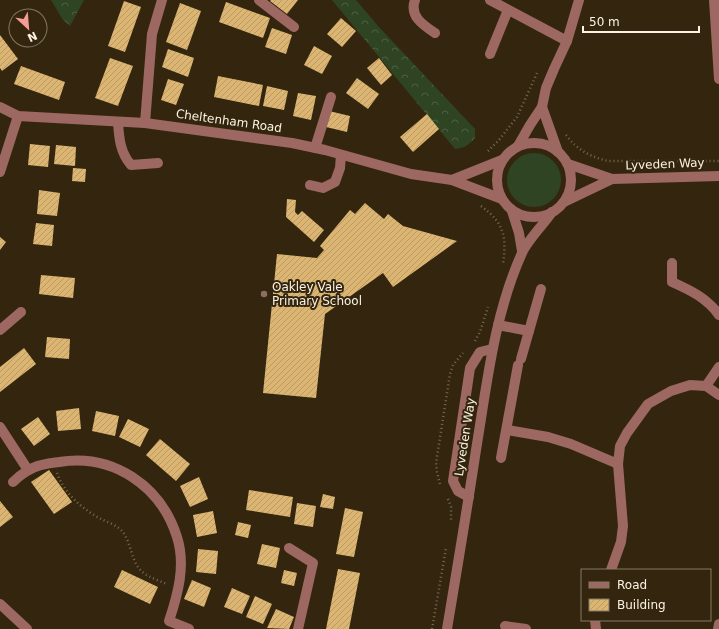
<svg xmlns="http://www.w3.org/2000/svg" width="719" height="629" viewBox="0 0 719 629" font-family="'DejaVu Sans',sans-serif">
<style>
.grass{fill:#2f4422}
.forest{fill:url(#forest-crowns)}
.building{fill:url(#building-hatch)}
.lines{fill:none;stroke-linecap:round;stroke-linejoin:round}
.path{stroke:#776b56;stroke-width:2.5;stroke-dasharray:1 3;stroke-linecap:butt}
.minor{stroke:#9d6862;stroke-width:10}
.education-dot{fill:#8d6e63;stroke:#34260e;stroke-width:1.5}
.labels{text-anchor:middle;dominant-baseline:central;stroke-width:4;stroke-linejoin:round;paint-order:stroke}
.street-label{font-size:12px;fill:#fbf2e4;stroke:#34260e}
.poi-label{font-size:12px;fill:#fbf2e4;stroke:#34260e;text-anchor:start}
</style>
<defs>
<pattern id="forest-crowns" width="20" height="18" patternUnits="userSpaceOnUse"><rect width="20" height="18" fill="#2f4422"/><path d="M2 6a3 3 0 1 1 6 0M12 15a3 3 0 1 1 6 0" fill="none" stroke="#4e5f42"/></pattern>
<pattern id="building-hatch" width="6" height="6" patternUnits="userSpaceOnUse"><rect width="6" height="6" fill="#ddb572"/><path d="M-1 1l2-2M0 6l6-6M5 7l2-2" fill="none" stroke="#b89a66"/></pattern>
</defs>
<rect width="100%" height="100%" fill="#34260e"/>
<circle class="grass" cx="534" cy="180" r="27"/>
<g class="forest">
<polygon points="51,0 84,0 70,26 63,20"/>
<path d="M332,0H356L378,26L475,129V138C469,145 464,148 455,149Z"/>
</g>
<g class="building">
<polygon points="271,0 298,0 287,14 270,1"/>
<polygon points="124,1 141,7 125,52 108,46"/>
<polygon points="226,2 270,18 263,38 219,22"/>
<polygon points="180,3 201,11 187,50 166,42"/>
<polygon points="341,18 356,31 342,47 327,34"/>
<polygon points="272,28 292,35 286,54 265,47"/>
<polygon points="0,35 18,59 2,71 0,68"/>
<polygon points="314,46 332,56 322,74 304,65"/>
<polygon points="168,49 194,58 188,77 162,67"/>
<polygon points="110,58 133,66 118,106 95,98"/>
<polygon points="379,58 392,75 381,85 367,68"/>
<polygon points="21,66 65,82 59,100 14,84"/>
<polygon points="218,76 263,85 259,106 214,97"/>
<polygon points="357,78 379,94 368,109 346,93"/>
<polygon points="168,79 184,84 176,105 161,100"/>
<polygon points="267,86 288,91 284,110 263,106"/>
<polygon points="298,93 316,96 311,120 293,116"/>
<polygon points="329,111 350,116 347,132 326,127"/>
<polygon points="427,114 439,129 413,152 400,137"/>
<polygon points="30,144 50,146 48,167 28,165"/>
<polygon points="56,145 76,147 75,166 54,164"/>
<polygon points="73,168 86,169 85,182 72,181"/>
<polygon points="39,190 60,193 57,216 37,214"/>
<polygon points="287,199 296,200 295,212 298,215 302,211 324,230 314,242 286,217"/>
<polygon points="365,203 384,219 388,214 403,226 457,241 393,287 383,273 325,314 316,398 263,393 277,254 317,258 324,250 320,246 350,210 355,214"/>
<polygon points="36,223 54,225 52,246 33,244"/>
<polygon points="0,237 6,242 0,250"/>
<polygon points="41,275 75,278 73,298 39,294"/>
<polygon points="47,337 70,339 69,359 45,357"/>
<polygon points="24,348 36,364 0,392 0,367"/>
<polygon points="79,408 81,429 58,431 56,411"/>
<polygon points="96,411 119,416 115,436 92,431"/>
<polygon points="38,417 50,434 34,446 21,429"/>
<polygon points="128,419 149,429 140,447 119,437"/>
<polygon points="160,439 190,464 176,481 146,455"/>
<polygon points="49,470 72,502 54,514 31,482"/>
<polygon points="199,477 208,499 190,507 180,486"/>
<polygon points="249,490 293,497 290,517 246,510"/>
<polygon points="323,494 335,497 333,509 320,507"/>
<polygon points="0,501 13,517 0,527"/>
<polygon points="297,503 316,506 313,527 294,524"/>
<polygon points="345,508 363,512 354,557 336,554"/>
<polygon points="213,511 217,533 197,537 193,515"/>
<polygon points="238,522 251,525 248,538 235,535"/>
<polygon points="262,544 280,548 276,568 257,564"/>
<polygon points="198,549 218,551 216,574 196,572"/>
<polygon points="338,569 360,573 349,629 326,629"/>
<polygon points="122,570 158,587 150,604 114,587"/>
<polygon points="284,570 297,573 294,586 281,583"/>
<polygon points="192,580 211,588 204,607 184,599"/>
<polygon points="232,588 250,596 242,614 224,607"/>
<polygon points="255,596 272,604 263,624 246,617"/>
<polygon points="276,609 294,617 289,629 267,628"/>
</g>
<g class="lines">
<g class="path">
<path d="M566,135C577,150 591,157 608,161H719"/>
<polyline points="488,151 499,140 517,117 538,71"/>
<path d="M481,206C504,223 507,236 503,264"/>
<polyline points="475,341 480,332 488,307"/>
<path d="M57,473C64,493 82,509 101,519C107,522 114,524 120,529C133,541 129,563 145,574C151,578 160,581 167,584"/>
<polyline points="440,484 437,472 436,463 450,374 453,365 463,353"/>
<polyline points="448,499 451,507 451,520"/>
<polyline points="432,629 446,548"/>
</g>
<g class="minor">
<polyline points="259,0 294,27"/>
<path d="M415,0C409,16 423,25 435,33"/>
<polyline points="490,0 567,41"/>
<polyline points="714,0 719,79"/>
<polyline points="490,54 508,10"/>
<polyline points="0,107 18,116 145,123 292,143 325,150 411,174 452,180 502,199"/>
<polyline points="542,107 558,152"/>
<path d="M118,122C119,138 120,152 131,165L158,163"/>
<polyline points="145,123 152,34 162,0"/>
<circle cx="534" cy="180" r="37"/>
<polyline points="518,146 530,125 542,107 546,88 554,69 567,41 579,0"/>
<polyline points="315,148 331,97"/>
<polyline points="568,164 612,179 719,176"/>
<polyline points="0,172 18,116"/>
<polyline points="452,180 502,160"/>
<polyline points="310,185 323,188 335,182 340,168 341,155"/>
<polyline points="564,202 612,179"/>
<polyline points="512,211 519,233 522,251"/>
<path d="M672,263V282C690,290 707,298 719,315"/>
<polyline points="498,325 529,331"/>
<polyline points="0,330 21,312"/>
<polyline points="521,359 541,289"/>
<polyline points="706,386 719,367"/>
<polyline points="0,427 28,470"/>
<polyline points="507,430 548,437 571,444 618,464"/>
<polyline points="501,458 518,365"/>
<path d="M13,482C17,478 22,474 27,471C36,465 49,463 59,462C113,453 161,486 177,537C186,565 178,594 169,621L189,629"/>
<polyline points="469,497 458,491 453,481 470,368 480,352 492,349"/>
<polyline points="289,548 313,563 298,629"/>
<polyline points="611,570 621,542 623,526 618,464 620,446 627,433 648,404 671,391 690,385 706,386 719,395"/>
<polyline points="0,604 27,629"/>
<polyline points="595,620 596,629"/>
<polyline points="505,626 526,629"/>
<path d="M447,629C457,569 467,510 476,450C487,384 494,315 522,253C527,241 544,224 552,212"/>
<polyline points="718,629 719,624"/>
</g>
</g>
<circle class="education-dot" cx="264" cy="294" r="4"/>
<g class="labels">
<g class="street-label">
<text transform="translate(229 121) rotate(8)">Cheltenham Road</text>
<text transform="translate(665 164) rotate(-2)">Lyveden Way</text>
<text transform="translate(465 437) rotate(-81)">Lyveden Way</text>
</g>
<g class="poi-label">
<text x="272" y="287">Oakley Vale<tspan x="272" dy="14">Primary School</tspan></text>
</g>
</g>
<rect x="581" y="569" width="130" height="52" fill="#34260e" stroke="#847864"/>
<rect x="589" y="582" width="20" height="6" fill="#9d6862" stroke="#847864"/>
<text x="617" y="589" font-size="12" fill="#fbf2e4">Road</text>
<rect x="589" y="599" width="20" height="12" fill="url(#building-hatch)" stroke="#847864"/>
<text x="617" y="609" font-size="12" fill="#fbf2e4">Building</text>
<g transform="translate(28 28) rotate(154)"><circle r="19" fill="#34260e" stroke="#847864"/>
<path d="M0-3L7 15L0 10L-7 15Z" fill="#f59c95"/>
<text y="-6" font-size="11" font-weight="bold" text-anchor="middle" fill="#fbf2e4">N</text>
</g>
<path d="M583 26v6h116v-6" fill="none" stroke="#fbf2e4" stroke-width="2"/>
<text x="589" y="26" font-size="12" fill="#fbf2e4" stroke="#34260e" stroke-width="3" paint-order="stroke">50 m</text>
</svg>
